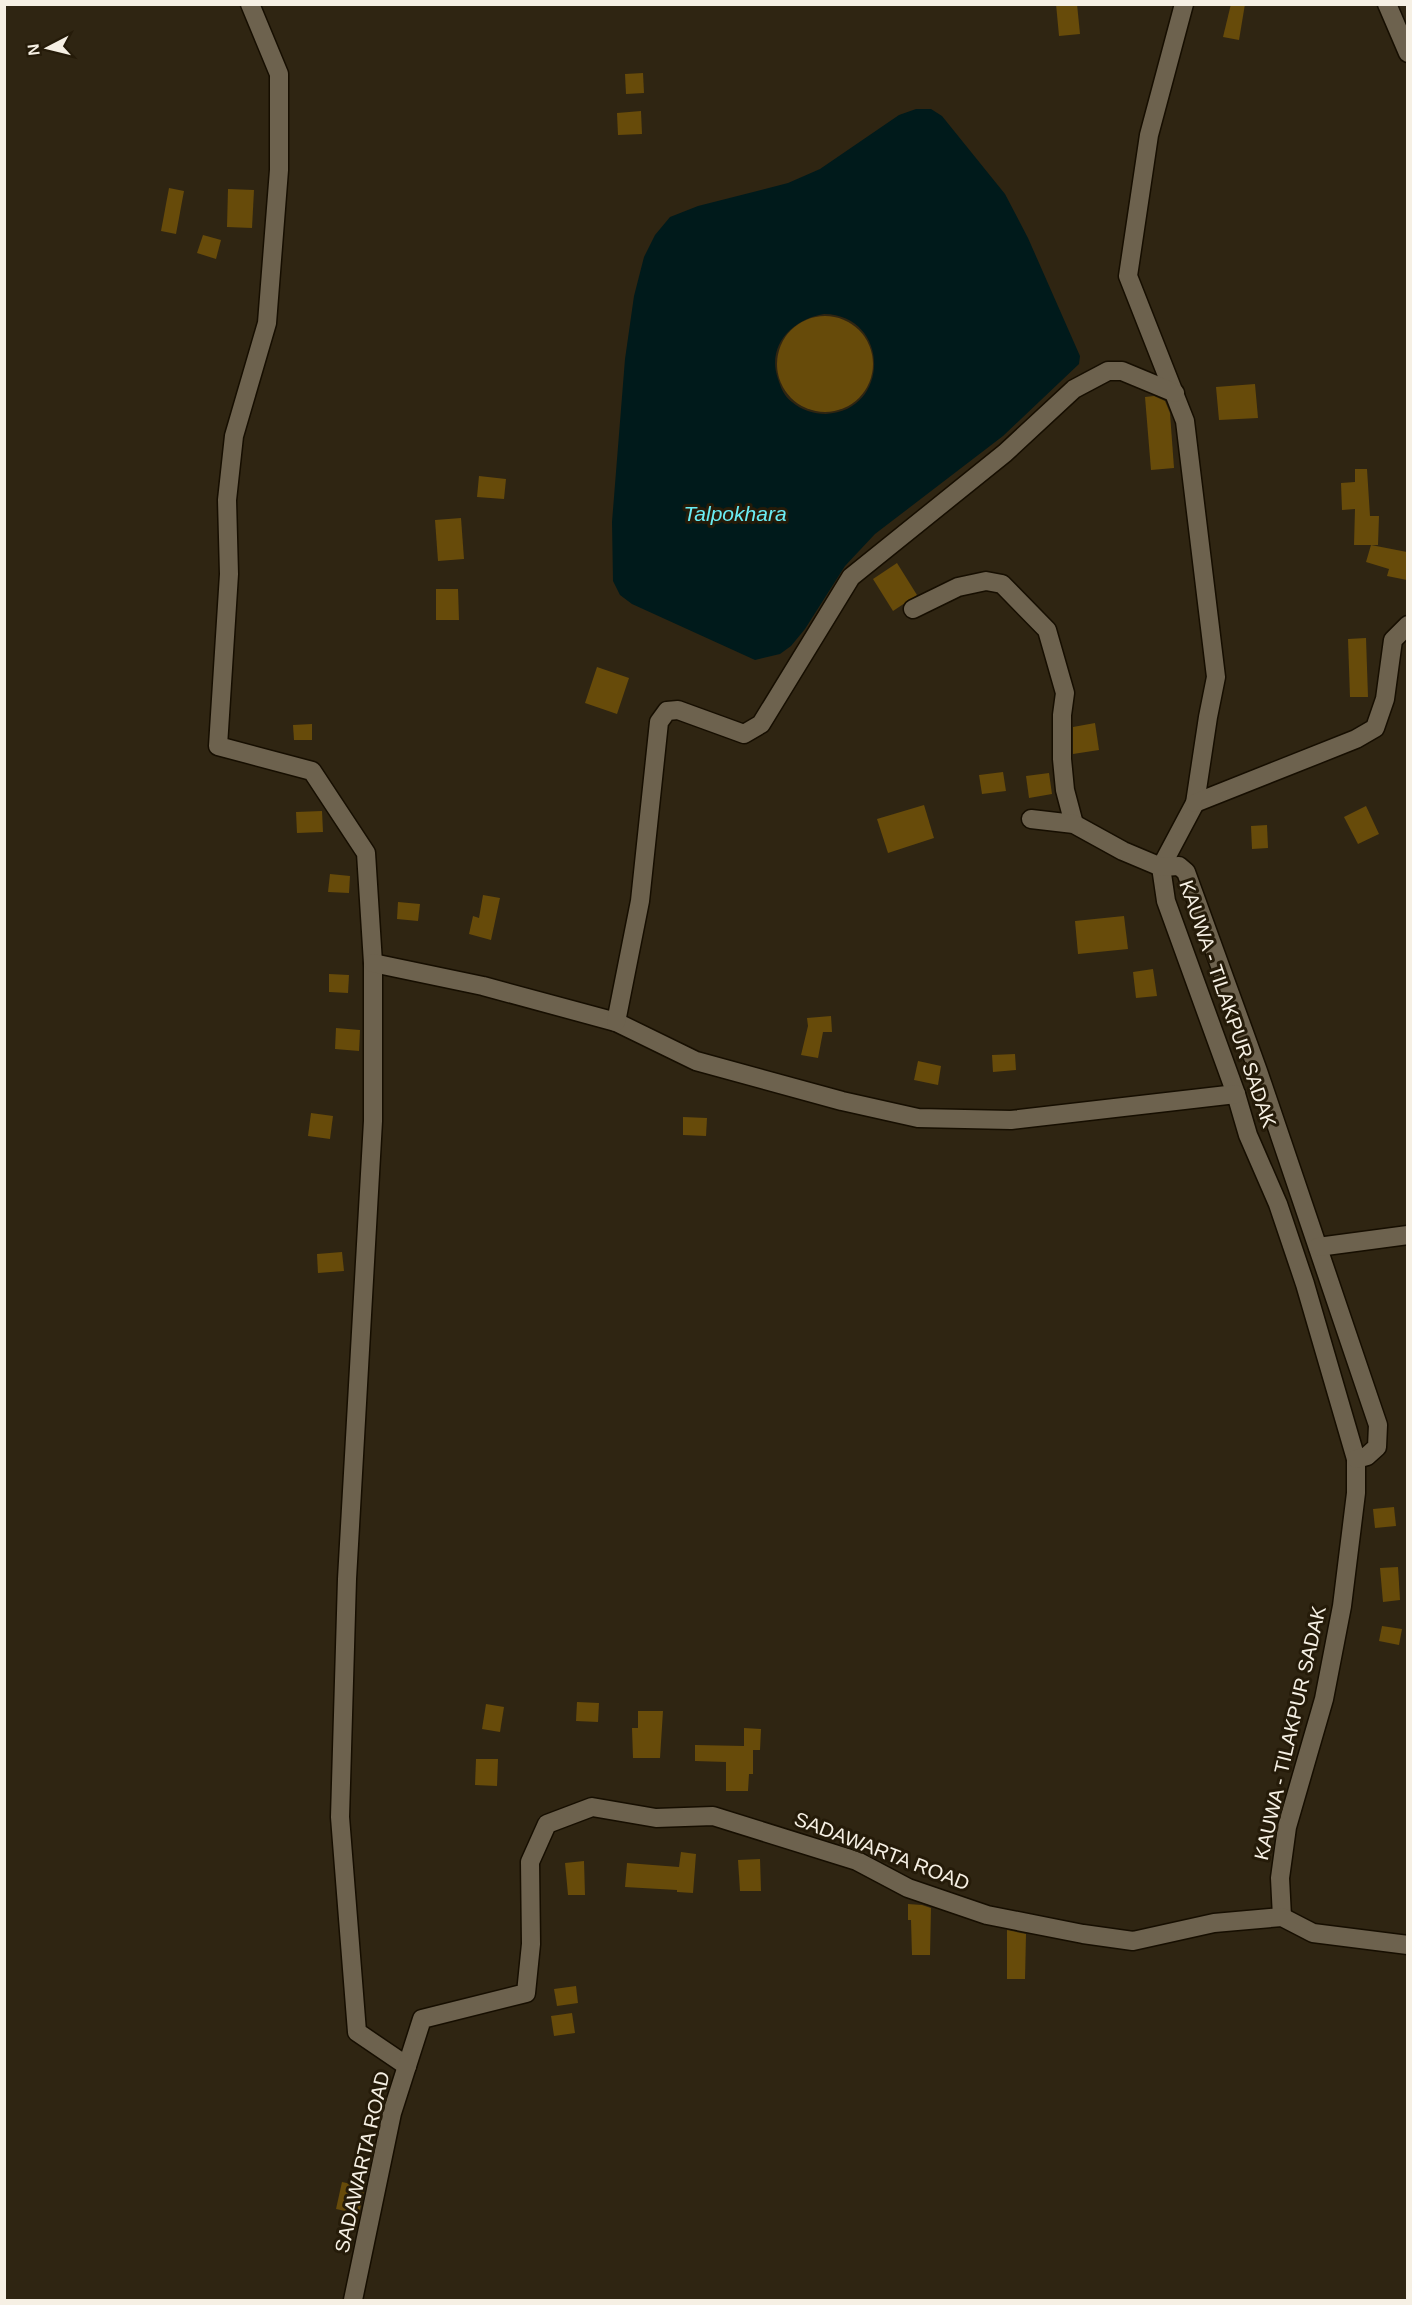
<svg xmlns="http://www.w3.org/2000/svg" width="1412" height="2305" viewBox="0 0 1412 2305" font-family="Arial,sans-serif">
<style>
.water{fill:#001a1b;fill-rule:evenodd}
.building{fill:#674b0a}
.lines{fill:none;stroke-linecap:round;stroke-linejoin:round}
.street-casing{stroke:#160e00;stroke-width:21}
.street{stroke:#6d624e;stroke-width:18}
.labels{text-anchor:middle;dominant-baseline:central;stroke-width:6;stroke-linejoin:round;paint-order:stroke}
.street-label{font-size:20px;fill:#f6f0e4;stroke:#251b09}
.water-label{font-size:21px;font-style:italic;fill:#6becf3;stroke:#251b09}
</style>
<rect width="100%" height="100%" fill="#2f2512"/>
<path class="water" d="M916,109H931L942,116L1005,194L1028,238L1080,356L1079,364L1003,436L875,534L845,566L805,629L791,646L780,654L755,660L632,604L620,595L613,581L612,522L625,359L634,296L644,257L655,235L670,217L698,206L788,183L820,169L899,115ZM824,314C890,315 891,411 826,414C814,414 801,410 792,402C784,396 781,388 778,379C766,345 793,319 824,314Z"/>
<g class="building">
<polygon points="1056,4 1077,4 1080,34 1059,36"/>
<polygon points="1231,4 1245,4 1239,40 1223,37"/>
<polygon points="643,73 644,93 626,94 625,74"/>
<polygon points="641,111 642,134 618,135 617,113"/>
<polygon points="169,188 184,191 176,234 161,231"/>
<polygon points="228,189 254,190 252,228 227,227"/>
<polygon points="203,235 221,240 216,259 197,253"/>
<circle cx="825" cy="364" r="48"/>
<polygon points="1255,384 1258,418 1219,420 1216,387"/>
<polygon points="1154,396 1165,401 1170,413 1174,468 1151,470 1145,397"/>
<polygon points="1355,469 1367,469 1370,516 1379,516 1378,545 1354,545 1355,509 1342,510 1341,483 1355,482"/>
<polygon points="479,476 506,479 504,499 477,497"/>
<polygon points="461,518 464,559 438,561 435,520"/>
<polygon points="1371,545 1407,552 1407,580 1387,576 1389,569 1366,562"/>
<polygon points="897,563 917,595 893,611 873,579"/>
<polygon points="436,589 458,589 459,620 436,620"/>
<polygon points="1366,638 1368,697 1350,697 1348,639"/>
<polygon points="597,667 629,678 617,714 585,703"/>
<polygon points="1095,723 1099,750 1073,754 1073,727"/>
<polygon points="312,724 312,740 294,740 293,725"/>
<polygon points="1003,772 1006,791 982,794 979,775"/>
<polygon points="1049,773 1052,794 1029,798 1026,776"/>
<polygon points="924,805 934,838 888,853 877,819"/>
<polygon points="1366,806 1379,834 1358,844 1344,817"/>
<polygon points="322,811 323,832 297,833 296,812"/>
<polygon points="1267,825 1268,848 1252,849 1251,826"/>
<polygon points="330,874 350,876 349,893 328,892"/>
<polygon points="483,895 500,898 491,940 469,934 473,916 479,918"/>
<polygon points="398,902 420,904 418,921 397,919"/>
<polygon points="1124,916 1128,949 1078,954 1075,921"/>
<polygon points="1153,969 1157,996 1136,998 1133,972"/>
<polygon points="329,974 349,975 348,993 329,992"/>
<polygon points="831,1016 832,1032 823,1032 818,1058 801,1055 808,1026 807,1018"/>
<polygon points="336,1028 360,1030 359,1051 335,1049"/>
<polygon points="1015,1054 1016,1070 993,1072 992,1055"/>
<polygon points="918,1061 941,1066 938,1085 914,1080"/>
<polygon points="311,1113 333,1116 330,1139 308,1136"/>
<polygon points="683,1117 707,1118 706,1136 683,1135"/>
<polygon points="342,1252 344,1271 318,1273 317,1254"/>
<polygon points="1394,1507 1396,1526 1375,1528 1373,1509"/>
<polygon points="1398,1567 1400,1600 1383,1602 1380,1568"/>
<polygon points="1382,1626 1402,1629 1399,1645 1379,1641"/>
<polygon points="577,1702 599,1703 598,1722 576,1721"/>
<polygon points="486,1704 504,1707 500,1732 482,1729"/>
<polygon points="638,1711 663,1711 660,1758 633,1758 632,1728 638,1728"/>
<polygon points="744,1728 761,1729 760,1750 753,1750 753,1774 749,1774 748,1791 726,1791 726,1762 695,1761 695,1745 744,1746"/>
<polygon points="476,1759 498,1759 497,1786 475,1785"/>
<polygon points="681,1852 696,1854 693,1893 677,1892 677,1890 625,1887 627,1863 679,1867"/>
<polygon points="760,1859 761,1891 740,1891 738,1860"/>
<polygon points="584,1861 585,1895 568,1895 565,1863"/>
<polygon points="908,1904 922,1905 931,1908 930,1955 912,1955 911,1920 908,1920"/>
<polygon points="1007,1930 1026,1934 1025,1979 1007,1979"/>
<polygon points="576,1986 578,2003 557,2006 554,1989"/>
<polygon points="572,2013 575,2033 554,2036 551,2016"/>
<polygon points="342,2182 365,2187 359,2214 336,2209"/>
</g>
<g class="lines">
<g class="street-casing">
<g id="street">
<polyline points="250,4 279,74 279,170 267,323 234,436 227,500 229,574 218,746 312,771 366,853 373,963 373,1121 347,1579 340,1817 357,2032 407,2066"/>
<polyline points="1184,4 1149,135 1128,276 1185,421 1216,677 1208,717 1195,803 1161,867 1166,901 1236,1094 1248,1135 1278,1204 1305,1284 1356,1459 1356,1493 1342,1606 1324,1699 1287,1827 1280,1878 1282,1917"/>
<polyline points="1387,4 1408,53"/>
<polyline points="913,609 958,587 986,581 1002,584 1047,630 1065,693 1062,715 1062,759 1065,790 1074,824"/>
<polyline points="1195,803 1356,739 1375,728 1385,699 1393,640 1408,625"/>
<polyline points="1031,819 1074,824 1123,851 1161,867 1179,866 1186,872 1258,1071 1378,1425 1377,1447 1367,1456 1356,1459"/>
<polyline points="373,963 483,986 616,1022 696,1061 842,1101 918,1118 1011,1120 1236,1094"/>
<polyline points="616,1022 640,901 659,722 667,711 678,710 744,734 761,724 851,577 1005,453 1074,389 1108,371 1122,371 1175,393"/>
<polyline points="1318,1247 1408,1235"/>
<polyline points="353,2300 392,2113 422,2019 526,1993 531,1944 530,1862 547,1824 592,1807 656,1818 713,1816 857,1861 908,1888 987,1915 1083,1934 1133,1941 1214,1923 1282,1917 1313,1933 1408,1945"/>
</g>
</g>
<use href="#street" class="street"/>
</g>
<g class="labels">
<g class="street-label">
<text transform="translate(1228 1004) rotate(71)">KAUWA - TILAKPUR SADAK</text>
<text transform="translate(1290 1733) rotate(-77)">KAUWA - TILAKPUR SADAK</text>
<text transform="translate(882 1851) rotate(21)">SADAWARTA ROAD</text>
<text transform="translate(362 2162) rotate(-77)">SADAWARTA ROAD</text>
</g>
<g class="water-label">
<text x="735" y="513">Talpokhara</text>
</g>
</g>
<rect width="1412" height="2305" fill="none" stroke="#f6f0e4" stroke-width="12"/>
<g transform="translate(48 48) rotate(263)" stroke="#251b09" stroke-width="4.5" paint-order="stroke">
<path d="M0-4.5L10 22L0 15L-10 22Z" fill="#f6f0e4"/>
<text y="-9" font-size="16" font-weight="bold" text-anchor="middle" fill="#f6f0e4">N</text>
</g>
</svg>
